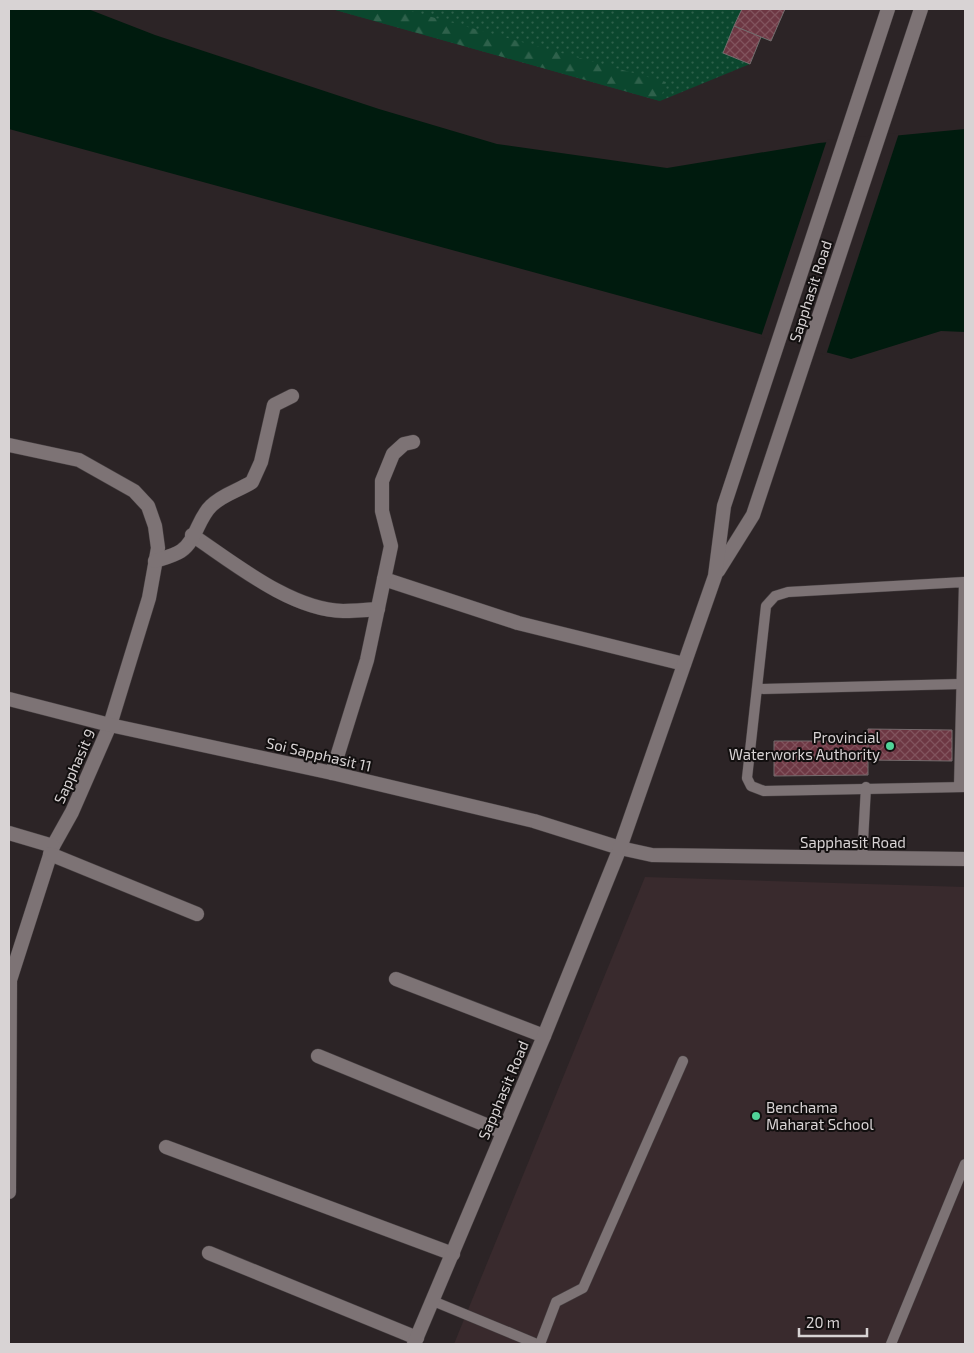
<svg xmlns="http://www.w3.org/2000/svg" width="974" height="1353" viewBox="0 0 974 1353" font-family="'Exo 2',sans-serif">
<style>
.built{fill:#392a2d}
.grass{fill:url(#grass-dots)}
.forest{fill:url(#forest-firs)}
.water{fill:#001b0e}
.pier{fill:#2c2426}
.building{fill:url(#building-cross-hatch);stroke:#756b6d}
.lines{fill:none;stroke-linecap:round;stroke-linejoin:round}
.service-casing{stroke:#474042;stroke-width:11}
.minor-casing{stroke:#474042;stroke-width:15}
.tertiary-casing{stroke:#474042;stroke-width:15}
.secondary-casing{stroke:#474042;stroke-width:15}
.service{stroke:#7d7375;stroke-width:10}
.minor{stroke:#7d7375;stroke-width:14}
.tertiary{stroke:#7d7375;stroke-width:14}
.secondary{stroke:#7d7375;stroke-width:14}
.poi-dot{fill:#50d398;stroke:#120f0f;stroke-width:2}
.labels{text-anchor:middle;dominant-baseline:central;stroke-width:4;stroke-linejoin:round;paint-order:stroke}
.street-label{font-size:15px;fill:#d8d3d4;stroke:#120f0f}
.poi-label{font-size:15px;fill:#d8d3d4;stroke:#120f0f;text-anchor:end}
</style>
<defs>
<pattern id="grass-dots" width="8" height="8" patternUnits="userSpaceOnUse" patternTransform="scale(1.25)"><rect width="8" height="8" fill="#0b472e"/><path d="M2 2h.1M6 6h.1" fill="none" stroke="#2e614b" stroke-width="1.8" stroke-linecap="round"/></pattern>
<pattern id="forest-firs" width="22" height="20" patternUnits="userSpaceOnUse" patternTransform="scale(1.25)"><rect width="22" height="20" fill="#0b472e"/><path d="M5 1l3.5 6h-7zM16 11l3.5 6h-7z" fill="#2e614b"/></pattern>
<pattern id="building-cross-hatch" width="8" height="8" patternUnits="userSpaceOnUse" patternTransform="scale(1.25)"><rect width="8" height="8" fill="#6d3743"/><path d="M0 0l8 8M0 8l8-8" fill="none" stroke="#81535d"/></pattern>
</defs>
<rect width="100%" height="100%" fill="#2c2426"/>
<polygon class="built" points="645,877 965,887 965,1344 454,1344"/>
<polygon class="grass" points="332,9 785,9 771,41 761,38 750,64 660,101"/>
<polygon class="forest" points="332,9 403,9 666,82 660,101"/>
<polygon class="water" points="9,9 88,9 155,35 379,109 497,144 667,168 819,143 965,129 965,332 941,331 851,359 9,129"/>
<polygon class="pier" points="899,133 826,355 761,337 827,140"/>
<g class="building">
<polygon points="742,9 785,9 771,41 734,26"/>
<polygon points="734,26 761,37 750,64 723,53"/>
<polygon points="868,729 952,730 952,761 867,760"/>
<polygon points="774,741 868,741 868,775 774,776"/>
</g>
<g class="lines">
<g class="service-casing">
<g id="service">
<polyline points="757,689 961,684"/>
<polyline points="959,787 964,582 788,592 775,596 766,606 747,778 751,786 764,791 965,787"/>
<polyline points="862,859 866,787"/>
<polyline points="433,1301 537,1344"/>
<polyline points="540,1344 556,1302 583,1288 683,1061"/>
<polyline points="891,1344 965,1164"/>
</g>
</g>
<g class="minor-casing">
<g id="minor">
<polyline points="9,445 79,460 134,491 148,506 155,526 158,548 149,598 110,725 72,812 53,846 10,980 9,1192"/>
<path d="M192,535C234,563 291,610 343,611C354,611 366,610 378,609"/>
<path d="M155,561C164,558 173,556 181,551C196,541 198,518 211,506C223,494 238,491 252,482L261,462L274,405L292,396"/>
<polyline points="384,579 518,623 684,664"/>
<polyline points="332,773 367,660 391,546 382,511 382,481 393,454 404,444 413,442"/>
<polyline points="9,833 53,846"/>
<polyline points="50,854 197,914"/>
<polyline points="396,979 544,1036"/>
<polyline points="318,1056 503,1132"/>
<polyline points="166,1147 453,1254"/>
<polyline points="209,1253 417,1338"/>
</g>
</g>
<g class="tertiary-casing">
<polyline id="tertiary" points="9,699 110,725 332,773 534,821 620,848 652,855 965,859"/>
</g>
<g class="secondary-casing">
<g id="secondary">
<polyline points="718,571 753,515 921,9"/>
<polyline points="414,1344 544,1036 620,848 715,576 724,506 888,9"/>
</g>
</g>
<use href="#service" class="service"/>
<use href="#minor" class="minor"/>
<use href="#tertiary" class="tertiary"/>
<use href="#secondary" class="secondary"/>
</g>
<g class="poi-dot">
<circle cx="890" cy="746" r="5"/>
<circle cx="756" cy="1116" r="5"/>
</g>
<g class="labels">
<g class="street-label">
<text transform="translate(810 291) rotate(-72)">Sapphasit Road</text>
<text transform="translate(319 754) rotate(13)">Soi Sapphasit 11</text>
<text transform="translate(74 766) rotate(-66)">Sapphasit 9</text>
<text x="853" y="842">Sapphasit Road</text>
<text transform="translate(503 1090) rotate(-67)">Sapphasit Road</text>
</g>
<g class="poi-label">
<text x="880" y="737">Provincial<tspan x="880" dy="17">Waterworks Authority</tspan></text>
<text x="766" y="1107" text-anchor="start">Benchama<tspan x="766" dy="17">Maharat School</tspan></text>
</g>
</g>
<rect width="974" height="1353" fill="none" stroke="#d8d3d4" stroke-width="20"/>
<path d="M799 1328v8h68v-8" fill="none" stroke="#d8d3d4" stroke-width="2.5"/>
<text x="806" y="1328" font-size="15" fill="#d8d3d4" stroke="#120f0f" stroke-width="4" paint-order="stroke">20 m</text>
</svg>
